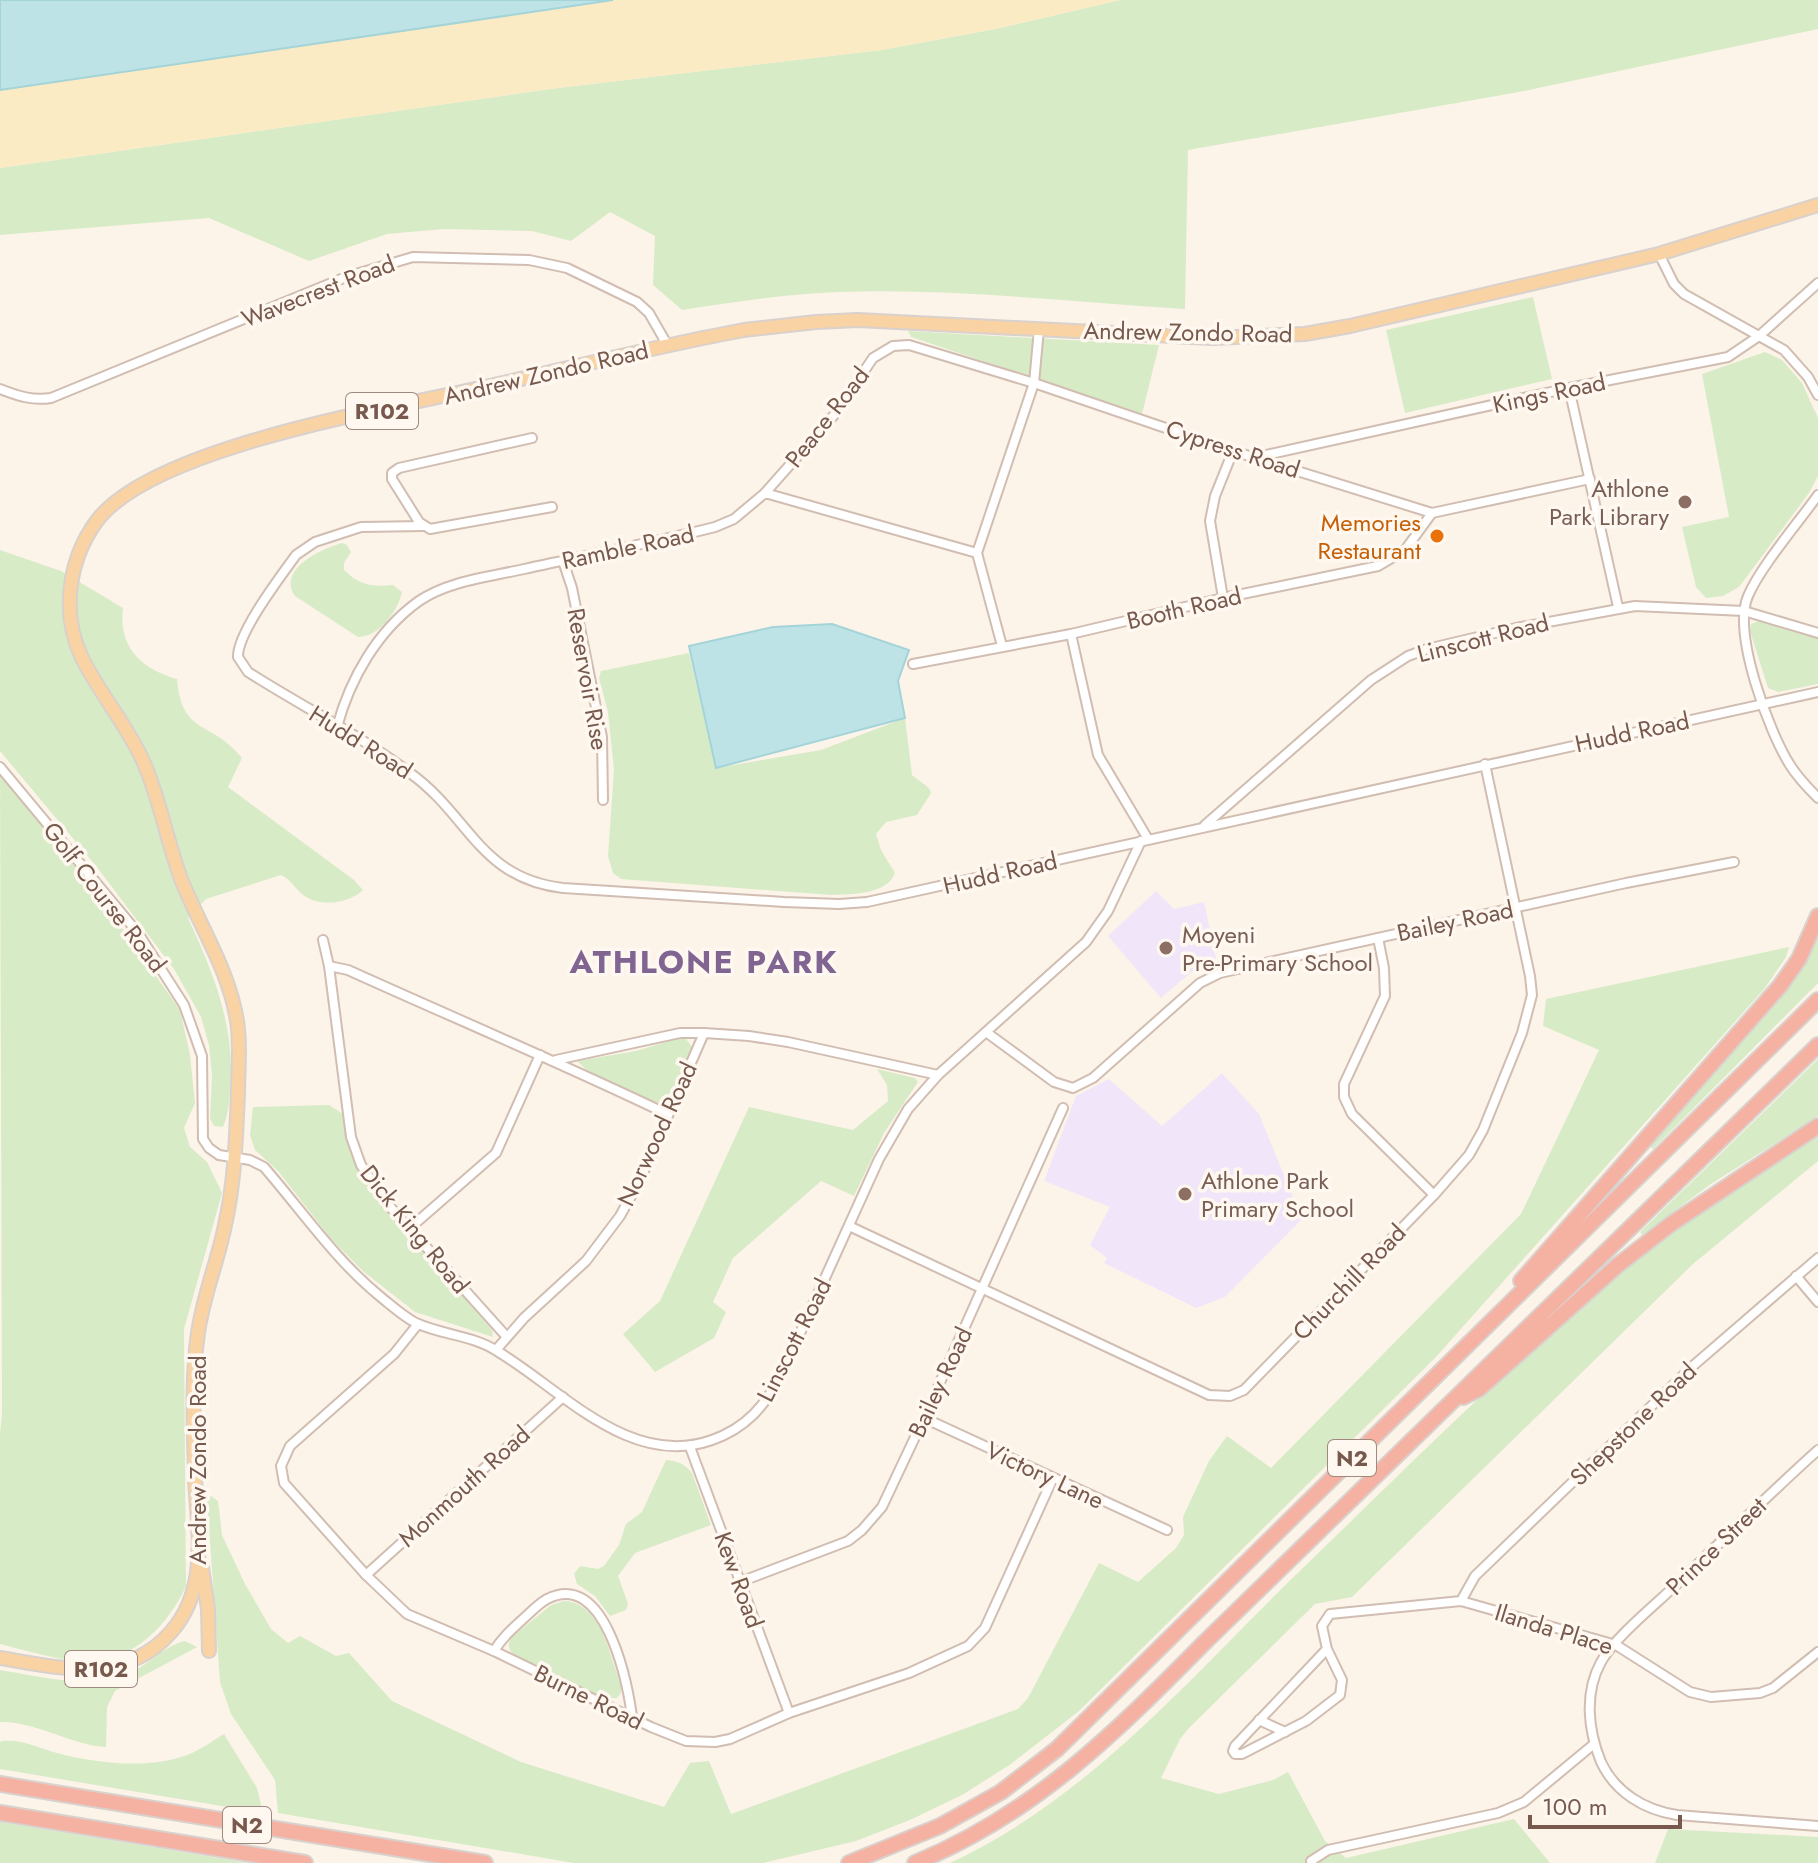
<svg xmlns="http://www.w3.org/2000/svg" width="1818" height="1863" viewBox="0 0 1818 1863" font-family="Jost,sans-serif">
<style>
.education{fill:#f1e6f9}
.green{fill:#d8ebc7}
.sand{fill:#fbebc5}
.water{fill:#bde3e6;stroke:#a4d4d8;stroke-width:2}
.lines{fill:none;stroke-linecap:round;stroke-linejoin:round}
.street-casing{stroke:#d1bdb1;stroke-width:12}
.primary-casing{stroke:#d9d1cd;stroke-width:16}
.highway-casing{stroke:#d9d1cd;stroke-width:18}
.street{stroke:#fff;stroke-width:8}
.primary{stroke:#f9d3a3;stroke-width:12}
.highway{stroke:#f5b2a2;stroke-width:14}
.education-dot{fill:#8d6e63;stroke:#fff8f0;stroke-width:3}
.food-dot{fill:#e8710a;stroke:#fff8f0;stroke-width:3}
.labels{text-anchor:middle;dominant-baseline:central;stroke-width:7;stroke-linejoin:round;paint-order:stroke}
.shield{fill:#fff8f0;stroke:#a0897e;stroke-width:2}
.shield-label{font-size:22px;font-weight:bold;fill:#77594d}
.street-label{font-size:24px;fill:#77594d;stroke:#fff8f0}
.education-label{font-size:24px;fill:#785e54;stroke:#fff8f0;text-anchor:start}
.food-label{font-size:24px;fill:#c56008;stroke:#fff8f0;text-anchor:end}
.district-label{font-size:32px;font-weight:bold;letter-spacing:2px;fill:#806593;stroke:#fff8f0}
</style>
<rect width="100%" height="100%" fill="#fcf4e9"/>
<g class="education">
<polygon points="1156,891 1174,909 1204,902 1216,959 1195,969 1161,998 1108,936"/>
<polygon points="1222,1073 1259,1114 1302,1219 1225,1297 1196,1308 1104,1263 1107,1258 1090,1245 1110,1207 1044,1181 1076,1096 1109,1079 1162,1126"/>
</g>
<g class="green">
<path d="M1120,0H1818V29L1519,92L1188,150L1185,309C1070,302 954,288 839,292C786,294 735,302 682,310L653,285L655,236L610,212L571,241L532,231L444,229L387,234L309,261L209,218L0,235V168L557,88L881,50L995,29Z"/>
<polygon points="1533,297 1552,379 1405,413 1386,330"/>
<polygon points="908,331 1159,345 1142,414 911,337"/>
<polygon points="1765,352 1782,360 1802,383 1818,418 1818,476 1809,493 1739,587 1723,596 1706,598 1696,587 1682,527 1729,517 1702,374"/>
<path d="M342,543L347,545L351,552L344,563V570C359,585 372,587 393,585L402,592C398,611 379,637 358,637L295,596C277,569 321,549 342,543Z"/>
<path d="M0,550L61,571L123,608C118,647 141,669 177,679C182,737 211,719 242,758L228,787L354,880L363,890C350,903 322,907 306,897C296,891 292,880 281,875L206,899L188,918C214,974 236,1028 230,1091C229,1103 228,1116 223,1127L214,1126L210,1119L212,1075L209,1045L201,1017L174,969L96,866L0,751Z"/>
<polygon points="1759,621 1818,638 1818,684 1778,692 1768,688 1750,631 1751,624"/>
<path d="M689,653L716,768L821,750L905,718L912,775L929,788L931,793L917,815L886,822L876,834L881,850L895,873C887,895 851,894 831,895L621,879L613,873L608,856L614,770L608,712L599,678L601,671Z"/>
<path d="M0,775L97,893L180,1010L190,1055L195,1103L184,1128L190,1147L207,1162L222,1193L184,1329L186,1586C166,1630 125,1669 72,1661C48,1657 24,1650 0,1644V1435L2,1412Z"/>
<polygon points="1818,938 1818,983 1653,1149 1650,1146 1777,1003 1797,976"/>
<polygon points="1789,947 1786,957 1765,988 1435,1358 1079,1711 1011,1764 962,1795 910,1820 856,1841 763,1863 574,1863 278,1813 275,1780 231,1714 220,1682 207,1500 211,1496 218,1501 222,1535 245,1584 271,1629 288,1643 300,1636 336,1656 349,1653 392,1701 521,1762 664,1807 690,1763 709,1761 731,1814 1018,1709 1028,1698 1099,1563 1138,1582 1176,1548 1184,1535 1183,1517 1209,1461 1227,1436 1271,1468 1521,1214 1599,1050 1543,1026 1546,999"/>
<polygon points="676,1039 686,1039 692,1047 668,1101 658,1104 593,1076 577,1061 636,1051"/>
<polygon points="1818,1059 1818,1116 1711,1184 1642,1235 1640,1232"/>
<polygon points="877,1069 915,1078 918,1082 884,1133 854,1196 821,1181 733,1258 713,1302 726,1312 714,1338 655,1372 623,1334 660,1301 749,1107 853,1130 888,1101 887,1085"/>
<polygon points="329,1105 343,1114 347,1141 361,1175 492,1330 493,1337 415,1312 364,1272 331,1239 278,1171 255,1150 250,1135 253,1107"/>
<path d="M1818,1136V1161L1693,1264L1352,1597L1315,1604L1189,1728L1180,1739L1161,1778L1219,1794L1273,1780L1288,1772L1325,1841L1346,1858L1514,1819L1550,1863H950C1092,1797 1194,1673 1305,1566C1403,1471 1501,1373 1605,1285C1671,1229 1745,1182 1818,1136Z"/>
<path d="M666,1460C678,1461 685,1464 692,1473L711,1525L635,1553L618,1576L628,1604L626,1610L610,1616L595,1596L577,1584L574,1574L580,1566L598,1569L604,1566L619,1545L626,1524L642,1512Z"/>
<path d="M564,1601C601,1602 610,1656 621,1685V1693L617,1698H603L514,1655C508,1650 507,1643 512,1637L551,1605Z"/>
<path d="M185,1641L197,1647L115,1691L107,1707L106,1747C70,1745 36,1721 0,1722V1670C44,1677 88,1690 131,1672C150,1664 165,1645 185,1641Z"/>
<path d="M224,1734L257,1788L263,1813L0,1769V1742L3,1741C22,1739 39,1748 57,1753C98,1764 153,1770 192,1753C203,1748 214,1740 224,1734Z"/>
<polygon points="0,1822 247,1863 0,1863"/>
<polygon points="1668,1829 1818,1837 1818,1863 1655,1863"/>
</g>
<polygon class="sand" points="613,0 1120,0 995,29 881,50 557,88 0,168 0,90"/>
<g class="water">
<polygon points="0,0 613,0 0,90"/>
<polygon points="832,624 909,650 898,681 905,718 716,768 689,646 773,627"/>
</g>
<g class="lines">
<g class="street-casing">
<g id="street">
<polyline points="1659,254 1674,284 1684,294 1784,350 1808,377 1818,395"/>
<polyline points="1569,388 1618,607"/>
<path d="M0,389C18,396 33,401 51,398L346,277L413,257L529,260L567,268L637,302L649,313L668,346"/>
<polyline points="532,438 399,468 392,473 392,479 419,522 430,529 552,507"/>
<polyline points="1257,457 1569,388 1728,357 1759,336 1818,283"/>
<polyline points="765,493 835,414 873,358 893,346 909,345 1034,383 1233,451 1432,513"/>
<path d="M1818,495C1798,523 1761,566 1748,596C1732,633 1769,732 1790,765C1798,778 1808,788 1818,798"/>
<polyline points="1432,513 1590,479"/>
<path d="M424,526L361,527L315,542L296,555C281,576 237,633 238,657L248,672C301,706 360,735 410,773C470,816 479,878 563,888L784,902L839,904L867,902L1818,692"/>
<polyline points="563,561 572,588 602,737 603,800"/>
<polyline points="1223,598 1210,521 1215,496 1233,451"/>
<polyline points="1071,634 1098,755 1148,839"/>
<polyline points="1002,646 977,553 1034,383 1039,329"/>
<polyline points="913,664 1071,634 1223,598 1378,566 1405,550 1432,513"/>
<path d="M337,727C350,679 377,631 419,601C448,581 489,577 524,569C588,555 652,543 715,527L734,519L765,493L977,553"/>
<path d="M0,767L138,933L184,1005L202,1056L203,1139L209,1148L219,1155L250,1160L264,1167C303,1212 335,1260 382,1298C393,1307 404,1317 416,1323C442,1335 472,1335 497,1351C562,1390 630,1469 712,1440C746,1428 765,1406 781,1375L879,1159L908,1109L938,1075L1086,942L1108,911L1141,841"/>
<polyline points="1205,825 1371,680 1408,656 1427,649 1516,628 1635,606 1744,611 1818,633"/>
<polyline points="1378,938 1384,968 1385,996 1344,1084 1344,1097 1352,1114 1434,1195"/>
<polyline points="323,940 329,966 351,1137 361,1165 384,1200 506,1336"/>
<path d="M329,966L348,970C454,1018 561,1063 667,1114"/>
<polyline points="986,1032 1054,1082 1073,1088 1093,1078 1200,983 1220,973 1626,883 1734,862"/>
<polyline points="556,1060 680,1033 704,1033 749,1036 788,1042 938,1075"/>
<polyline points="849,1226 1209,1395 1230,1396 1244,1390 1434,1195 1469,1155 1483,1130 1522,1033 1532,995 1530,976 1485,764"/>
<polyline points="410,1228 496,1153 540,1055"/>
<polyline points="1796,1276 1818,1302"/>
<polyline points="418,1324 394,1354 290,1446 281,1466 284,1483 366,1575 407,1614 494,1651 651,1727 686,1741 715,1742 730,1739 789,1713 909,1673 968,1646 985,1628 1053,1478"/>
<polyline points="496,1350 524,1318 586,1261 620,1216 640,1180 704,1033"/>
<polyline points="924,1418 1167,1530"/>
<polyline points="690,1447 789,1713"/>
<path d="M1818,1450C1770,1493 1724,1539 1677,1584C1656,1604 1614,1638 1601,1662C1584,1693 1588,1730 1601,1762C1615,1792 1644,1810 1677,1815L1818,1826"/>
<polyline points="366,1575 563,1397"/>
<polyline points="740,1582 848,1541 862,1530 882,1507 924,1418 1063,1108"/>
<polyline points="1461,1601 1475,1576 1694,1365 1818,1258"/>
<polyline points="1327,1649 1235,1746 1233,1751 1235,1754 1242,1754 1306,1721 1340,1695 1342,1680 1327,1649 1322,1626 1330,1614 1461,1601 1616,1645 1690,1692 1711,1697 1760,1693 1773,1688 1818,1652"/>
<path d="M494,1651C502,1638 512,1629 523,1619C531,1612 538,1604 547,1599C605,1569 627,1681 632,1716"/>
<polyline points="1259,1720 1285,1732"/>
<polyline points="1311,1861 1328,1850 1342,1847 1498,1813 1524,1802 1594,1744"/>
</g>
</g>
<g class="primary-casing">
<g id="primary">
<polyline points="202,1567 208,1609 209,1651"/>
<path d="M0,1658C60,1668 125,1685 171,1632C210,1588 197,1529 195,1476C194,1429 191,1380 198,1333C203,1296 218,1261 225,1225C235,1181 236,1137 238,1093C238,1069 241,1045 237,1021C229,970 200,927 181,879C167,841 160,800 144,763C127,725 100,694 82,658C61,614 68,561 96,522C150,447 392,408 485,387C571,368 657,346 744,330L816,322L858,320L1212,338L1305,334L1350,326L1659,254L1818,205"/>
</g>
</g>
<g class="highway-casing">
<g id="highway">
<polyline points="1521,1281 1780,986 1799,959 1818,916"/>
<polyline points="1463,1397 1479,1389 1618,1265 1671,1224 1818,1126"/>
<polyline points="0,1784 485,1863"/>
<polyline points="0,1813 305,1863"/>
<polyline points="849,1863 940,1826 1001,1792 1057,1749 1818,1000"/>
<path d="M915,1863C1036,1813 1116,1732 1206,1641C1244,1604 1282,1567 1320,1530C1486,1368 1652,1206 1818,1045"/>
</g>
</g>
<use href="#street" class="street"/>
<use href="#primary" class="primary"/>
<use href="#highway" class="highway"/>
</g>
<g class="education-dot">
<circle cx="1685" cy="502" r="8"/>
<circle cx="1166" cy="948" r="8"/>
<circle cx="1185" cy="1194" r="8"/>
</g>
<circle class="food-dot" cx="1437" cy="536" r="8"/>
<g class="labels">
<g class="shield">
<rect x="346" y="393" width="72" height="36" rx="6"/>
<rect x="1328" y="1440" width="48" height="36" rx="6"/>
<rect x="65" y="1651" width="72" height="36" rx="6"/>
<rect x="223" y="1807" width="48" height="36" rx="6"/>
</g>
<g class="shield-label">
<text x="382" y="411">R102</text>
<text x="1352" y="1458">N2</text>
<text x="101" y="1669">R102</text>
<text x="247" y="1825">N2</text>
</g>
<g class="street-label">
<text transform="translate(318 291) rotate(-21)">Wavecrest Road</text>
<text transform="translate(1188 332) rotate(1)">Andrew Zondo Road</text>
<text transform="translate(546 373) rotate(-13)">Andrew Zondo Road</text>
<text transform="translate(1549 393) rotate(-12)">Kings Road</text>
<text transform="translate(827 417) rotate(-52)">Peace Road</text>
<text transform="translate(1233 449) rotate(18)">Cypress Road</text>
<text transform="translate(628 547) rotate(-12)">Ramble Road</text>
<text transform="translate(1184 608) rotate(-13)">Booth Road</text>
<text transform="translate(1483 638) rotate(-14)">Linscott Road</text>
<text transform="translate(588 679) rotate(80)">Reservoir Rise</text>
<text transform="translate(1632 732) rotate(-12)">Hudd Road</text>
<text transform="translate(361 742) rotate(32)">Hudd Road</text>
<text transform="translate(1000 873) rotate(-13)">Hudd Road</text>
<text transform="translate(105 897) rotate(52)">Golf Course Road</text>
<text transform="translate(1455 921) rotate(-12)">Bailey Road</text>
<text transform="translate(657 1134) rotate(-65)">Norwood Road</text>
<text transform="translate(415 1229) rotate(51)">Dick King Road</text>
<text transform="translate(1349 1282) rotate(-46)">Churchill Road</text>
<text transform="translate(794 1340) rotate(-63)">Linscott Road</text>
<text transform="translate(940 1382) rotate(-65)">Bailey Road</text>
<text transform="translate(1633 1424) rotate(-44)">Shepstone Road</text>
<text transform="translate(197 1460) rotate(-90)">Andrew Zondo Road</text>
<text transform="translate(1045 1475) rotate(25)">Victory Lane</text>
<text transform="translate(464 1486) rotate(-42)">Monmouth Road</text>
<text transform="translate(1716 1546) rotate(-44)">Prince Street</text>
<text transform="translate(739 1580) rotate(70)">Kew Road</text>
<text transform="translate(1554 1629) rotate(17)">Ilanda Place</text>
<text transform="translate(589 1697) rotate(26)">Burne Road</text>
</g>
<g class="education-label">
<text x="1669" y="488" text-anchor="end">Athlone<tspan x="1669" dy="28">Park Library</tspan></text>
<text x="1182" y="934">Moyeni<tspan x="1182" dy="28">Pre-Primary School</tspan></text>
<text x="1201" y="1180">Athlone Park<tspan x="1201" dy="28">Primary School</tspan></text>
</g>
<g class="food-label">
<text x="1421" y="522">Memories<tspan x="1421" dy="28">Restaurant</tspan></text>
</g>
<g class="district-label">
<text x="704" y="962">ATHLONE PARK</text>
</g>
</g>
<path d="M1530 1815v12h150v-12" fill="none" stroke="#77594d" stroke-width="4"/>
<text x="1542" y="1815" font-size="24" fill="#77594d" stroke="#fff8f0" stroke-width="6" paint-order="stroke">100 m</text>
</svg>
